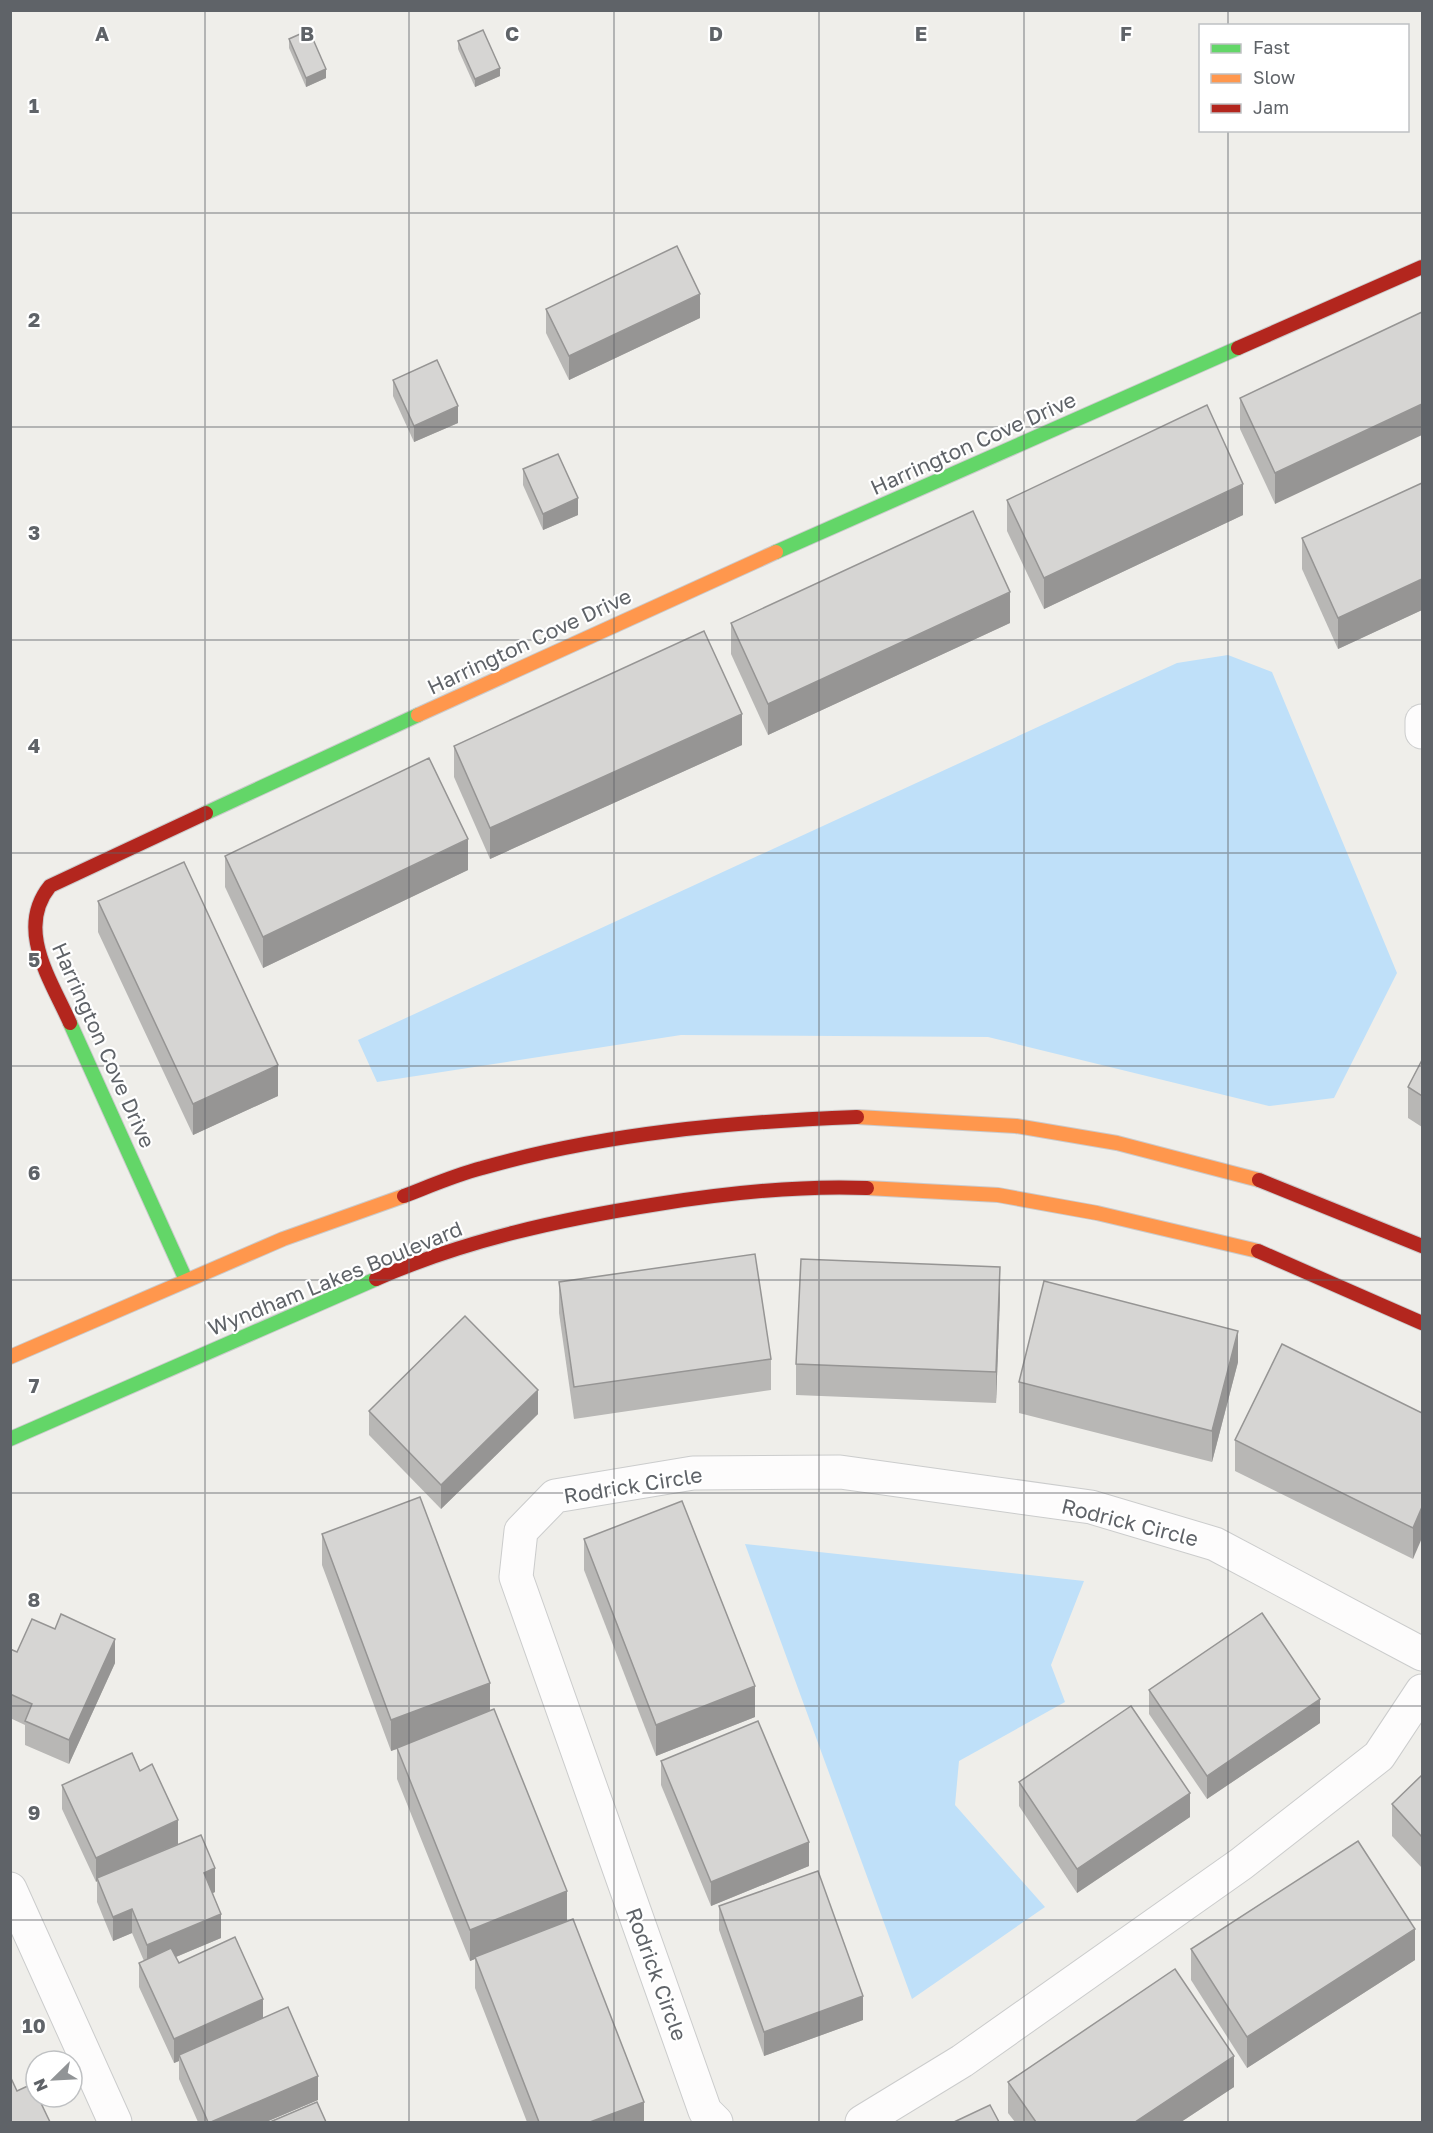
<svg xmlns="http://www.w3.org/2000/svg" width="1433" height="2133" viewBox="0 0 1433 2133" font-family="'Golos Text',sans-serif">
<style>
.water{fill:#bfe0f9}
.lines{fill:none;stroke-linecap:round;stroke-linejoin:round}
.street-casing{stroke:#cbcccc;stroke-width:35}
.fast-casing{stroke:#cacacb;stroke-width:16}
.slow-casing{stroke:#cacacb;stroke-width:16}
.jam-casing{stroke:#cacacb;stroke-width:16}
.street{stroke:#fdfcfc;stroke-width:33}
.fast{stroke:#63d668;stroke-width:14}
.slow{stroke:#ff974d;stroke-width:14}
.jam{stroke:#b3261e;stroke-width:14}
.wall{fill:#b8b7b5}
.shaded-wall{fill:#969594}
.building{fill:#d6d5d3;stroke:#969594;stroke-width:1.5}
.grid{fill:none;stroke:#5f6368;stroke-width:1.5;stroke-opacity:0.55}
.labels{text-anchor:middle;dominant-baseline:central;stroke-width:4.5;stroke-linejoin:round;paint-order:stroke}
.street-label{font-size:21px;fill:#5f6368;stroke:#fff}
.grid-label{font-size:20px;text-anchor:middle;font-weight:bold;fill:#5f6368;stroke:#fff;stroke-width:4.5;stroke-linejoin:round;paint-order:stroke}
</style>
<rect width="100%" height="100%" fill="#efeeea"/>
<g class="water">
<polygon points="1228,655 1272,672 1397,973 1334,1098 1269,1106 988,1037 681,1035 377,1082 358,1040 1177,663"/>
<polygon points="745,1544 1084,1581 1051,1665 1065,1702 959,1761 955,1805 1045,1907 912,1999"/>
</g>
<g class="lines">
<g class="street-casing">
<g id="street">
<polyline points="1422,721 1422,732"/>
<polyline points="10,1889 115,2122"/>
<polyline points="716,2122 705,2111 516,1577 521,1531 555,1496 693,1473 840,1472 1091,1507 1215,1544 1422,1654"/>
<polyline points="862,2122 962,2061 1241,1864 1379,1756 1422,1691"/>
</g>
</g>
<g class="fast-casing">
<g id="fast">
<polyline points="776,552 1238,348"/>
<polyline points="206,813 418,715"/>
<polyline points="70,1023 186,1280"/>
<polyline points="10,1439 376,1279"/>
</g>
</g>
<g class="slow-casing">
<g id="slow">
<polyline points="418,715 776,552"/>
<polyline points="857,1117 1016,1126 1117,1143 1259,1180"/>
<polyline points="867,1188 998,1195 1097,1213 1258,1251"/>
<polyline points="10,1357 283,1239 404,1196"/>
</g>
</g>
<g class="jam-casing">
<g id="jam">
<polyline points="1238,348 1422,267"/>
<path d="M70,1023C51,980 15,929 50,886L206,813"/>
<polyline points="1259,1180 1422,1246"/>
<path d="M404,1196C430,1186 455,1175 482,1168C604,1133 731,1122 857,1117"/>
<polyline points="1258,1251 1422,1323"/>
<path d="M376,1279C465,1240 562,1219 658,1204C727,1193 797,1185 867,1188"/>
</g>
</g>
<use href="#street" class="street"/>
<use href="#fast" class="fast"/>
<use href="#slow" class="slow"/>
<use href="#jam" class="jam"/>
</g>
<g class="wall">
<polygon points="289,39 326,78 306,87 289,48"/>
<polygon points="458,41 500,76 475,87 458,49"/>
<polygon points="546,309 700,318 569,380 546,333"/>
<polygon points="1422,312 1275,504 1240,429 1240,398"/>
<polygon points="393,380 458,423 414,442 393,396"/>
<polygon points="523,469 578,515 543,530 523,485"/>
<polygon points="1422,483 1422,610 1338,649 1302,569 1302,538"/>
<polygon points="1007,500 1243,515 1044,609 1007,531"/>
<polygon points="731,623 1010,623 768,735 731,654"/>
<polygon points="742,745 490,859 454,777 454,746"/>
<polygon points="225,856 468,870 263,968 225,887"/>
<polygon points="98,901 278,1096 193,1135 98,932"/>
<polygon points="1422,1060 1422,1127 1408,1118 1408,1087"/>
<polygon points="559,1282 771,1359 771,1390 574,1419 559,1313"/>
<polygon points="1000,1298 996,1403 796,1395 796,1364"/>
<polygon points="1238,1362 1212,1462 1019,1413 1019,1382"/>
<polygon points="369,1411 538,1414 441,1509 369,1435"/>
<polygon points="1422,1413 1413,1559 1235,1471 1235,1440"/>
<polygon points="322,1534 490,1711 567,1922 644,2122 527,2122 475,1988 475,1959 470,1961 397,1779 397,1749 391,1751 322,1565"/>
<polygon points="584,1539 755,1717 656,1756 584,1570"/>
<polygon points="10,1649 17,1652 115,1663 69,1764 25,1745 25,1725 10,1718"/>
<polygon points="1149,1690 1320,1723 1207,1799 1149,1714"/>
<polygon points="661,1761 809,1866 711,1906 661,1785"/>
<polygon points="140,1771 178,1844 215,1892 213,1893 221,1938 176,1957 179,1963 263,2018 318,2100 266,2122 198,2122 179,2079 179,2061 174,2063 139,1987 139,1963 144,1961 132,1933 113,1941 97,1902 97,1881 96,1882 62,1809 62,1785"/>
<polygon points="1422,1775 1422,1868 1392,1836 1392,1804"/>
<polygon points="1019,1782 1190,1817 1077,1893 1019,1806"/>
<polygon points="719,1906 863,2020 764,2056 719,1930"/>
<polygon points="1191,1949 1415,1960 1247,2068 1191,1980"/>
<polygon points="1008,2082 1234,2087 1181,2122 1015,2122 1008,2113"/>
</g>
<g class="shaded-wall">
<polygon points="500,68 500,76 475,87 475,79"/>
<polygon points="326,69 326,78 306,87 306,78"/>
<polygon points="700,294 700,318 569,380 569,356"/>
<polygon points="1422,404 1422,435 1275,504 1275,473"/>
<polygon points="458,406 458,423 414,442 414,426"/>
<polygon points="1243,484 1243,515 1044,609 1044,578"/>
<polygon points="578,498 578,515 543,530 543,514"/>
<polygon points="1422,579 1422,610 1338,649 1338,618"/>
<polygon points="1010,592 1010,623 768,735 768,704"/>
<polygon points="742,714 742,745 490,859 490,828"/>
<polygon points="468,839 468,870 263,968 263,937"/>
<polygon points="278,1065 278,1096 193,1135 193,1104"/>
<polygon points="1000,1267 1000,1298 996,1403 996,1372"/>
<polygon points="1238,1331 1238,1362 1212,1462 1212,1431"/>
<polygon points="538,1390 538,1414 441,1509 441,1485"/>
<polygon points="1422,1507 1422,1538 1413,1559 1413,1528"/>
<polygon points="115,1639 115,1663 69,1764 69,1740"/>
<polygon points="490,1683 490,1714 391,1751 391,1720"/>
<polygon points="755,1686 755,1717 656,1756 656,1725"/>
<polygon points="1320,1699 1320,1723 1207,1799 1207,1776"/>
<polygon points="1190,1793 1190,1817 1077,1893 1077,1869"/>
<polygon points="178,1820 178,1844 97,1878 97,1881 96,1882 96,1858"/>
<polygon points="809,1842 809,1866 711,1906 711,1882"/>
<polygon points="215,1868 215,1892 204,1897 204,1873"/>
<polygon points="567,1891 567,1922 470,1961 470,1930"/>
<polygon points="132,1909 132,1933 113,1941 113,1917"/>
<polygon points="221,1914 221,1938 147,1969 147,1945"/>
<polygon points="1415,1929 1415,1960 1247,2068 1247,2037"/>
<polygon points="863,1996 863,2020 764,2056 764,2032"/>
<polygon points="263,1999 263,2023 179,2055 179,2061 174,2063 174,2039"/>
<polygon points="1234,2056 1234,2087 1181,2122 1135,2122"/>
<polygon points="318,2076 318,2100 266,2122 211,2122"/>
<polygon points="644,2102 644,2122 590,2122"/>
</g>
<g class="building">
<polygon points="309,30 326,69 306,78 289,39"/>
<polygon points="483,30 500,68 475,79 458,41"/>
<polygon points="677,246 700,294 569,356 546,309"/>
<polygon points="1422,312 1422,404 1275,473 1240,398"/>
<polygon points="437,360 458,406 414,426 393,380"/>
<polygon points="1207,405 1243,484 1044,578 1007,500"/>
<polygon points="558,454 578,498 543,514 523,469"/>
<polygon points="1422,483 1422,579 1338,618 1302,538"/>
<polygon points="973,511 1010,592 768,704 731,623"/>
<polygon points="704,631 742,714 490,828 454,746"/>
<polygon points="429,758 468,839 263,937 225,856"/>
<polygon points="184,862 278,1065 193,1104 98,901"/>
<polygon points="1422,1060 1422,1096 1408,1087"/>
<polygon points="755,1254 771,1359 574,1387 559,1282"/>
<polygon points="801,1259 1000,1267 996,1372 796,1364"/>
<polygon points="1044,1281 1238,1331 1212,1431 1019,1382"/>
<polygon points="465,1316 538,1390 441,1485 369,1411"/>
<polygon points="1282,1344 1422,1413 1422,1507 1413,1528 1235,1440"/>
<polygon points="420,1497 490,1683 391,1720 322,1534"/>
<polygon points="682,1501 755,1686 656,1725 584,1539"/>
<polygon points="1262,1613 1320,1699 1207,1776 1149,1690"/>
<polygon points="61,1614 115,1639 69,1740 25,1721 32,1704 10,1694 10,1649 17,1652 32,1619 55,1629"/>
<polygon points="1131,1706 1190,1793 1077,1869 1019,1782"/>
<polygon points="494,1709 567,1891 470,1930 397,1748"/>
<polygon points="758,1721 809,1842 711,1882 661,1761"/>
<polygon points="132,1753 140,1771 152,1764 178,1820 96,1858 62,1785"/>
<polygon points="1422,1775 1422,1837 1392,1804"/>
<polygon points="201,1835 215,1868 204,1873 221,1914 147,1945 132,1909 113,1917 97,1878"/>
<polygon points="1358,1841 1415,1929 1247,2037 1191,1949"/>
<polygon points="818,1871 863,1996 764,2032 719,1906"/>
<polygon points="573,1919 644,2102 590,2122 539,2122 475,1957"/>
<polygon points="235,1937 263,1999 174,2039 139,1963 171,1948 179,1963"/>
<polygon points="1175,1969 1234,2056 1135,2122 1036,2122 1008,2082"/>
<polygon points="288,2007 318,2076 211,2122 208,2122 179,2055"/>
<polygon points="10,2076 17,2091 32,2084 36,2092 36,2097 38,2097 50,2122 10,2122"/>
<polygon points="317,2102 326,2122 270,2122"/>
<polygon points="990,2105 999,2122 954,2122"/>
</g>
<path class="grid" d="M205,10V2122M409,10V2122M614,10V2122M819,10V2122M1024,10V2122M1228,10V26M1228,130V2122M10,213H1422M10,427H1422M10,640H1422M10,853H1422M10,1066H1422M10,1280H1422M10,1493H1422M10,1706H1422M10,1920H1422"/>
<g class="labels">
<g class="street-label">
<text transform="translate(973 443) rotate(-24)">Harrington Cove Drive</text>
<text transform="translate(529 641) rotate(-25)">Harrington Cove Drive</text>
<text transform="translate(104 1045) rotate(66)">Harrington Cove Drive</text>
<text transform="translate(335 1278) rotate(-22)">Wyndham Lakes Boulevard</text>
<text transform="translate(633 1485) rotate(-9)">Rodrick Circle</text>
<text transform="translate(1130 1522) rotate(14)">Rodrick Circle</text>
<text transform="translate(657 1974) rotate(70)">Rodrick Circle</text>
</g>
</g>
<g class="grid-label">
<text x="102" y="41">A</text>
<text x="307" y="41">B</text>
<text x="512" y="41">C</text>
<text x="716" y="41">D</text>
<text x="921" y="41">E</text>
<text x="1126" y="41">F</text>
<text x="34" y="113">1</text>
<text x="34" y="327">2</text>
<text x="34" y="540">3</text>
<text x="34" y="753">4</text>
<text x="34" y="967">5</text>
<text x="34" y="1180">6</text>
<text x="34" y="1393">7</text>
<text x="34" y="1607">8</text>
<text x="34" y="1820">9</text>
<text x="34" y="2033">10</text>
</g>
<rect width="1433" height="2133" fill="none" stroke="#5f6368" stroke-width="24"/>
<rect x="1199" y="24" width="210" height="108" fill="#ffffff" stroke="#bfc1c3" stroke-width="1.5"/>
<rect x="1211" y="44" width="30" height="9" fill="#63d668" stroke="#bfc1c3" stroke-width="1.5"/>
<text x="1253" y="54" font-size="18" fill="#5f6368">Fast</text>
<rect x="1211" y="74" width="30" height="9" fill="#ff974d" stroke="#bfc1c3" stroke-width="1.5"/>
<text x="1253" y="84" font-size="18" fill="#5f6368">Slow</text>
<rect x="1211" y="104" width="30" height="9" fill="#b3261e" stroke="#bfc1c3" stroke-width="1.5"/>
<text x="1253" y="114" font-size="18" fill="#5f6368">Jam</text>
<g transform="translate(54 2079) rotate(246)"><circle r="28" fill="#ffffff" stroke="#bfc1c3" stroke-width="1.5"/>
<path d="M0-4.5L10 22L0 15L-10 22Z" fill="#919496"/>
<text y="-9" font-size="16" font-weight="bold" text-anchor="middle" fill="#5f6368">N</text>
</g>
</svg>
